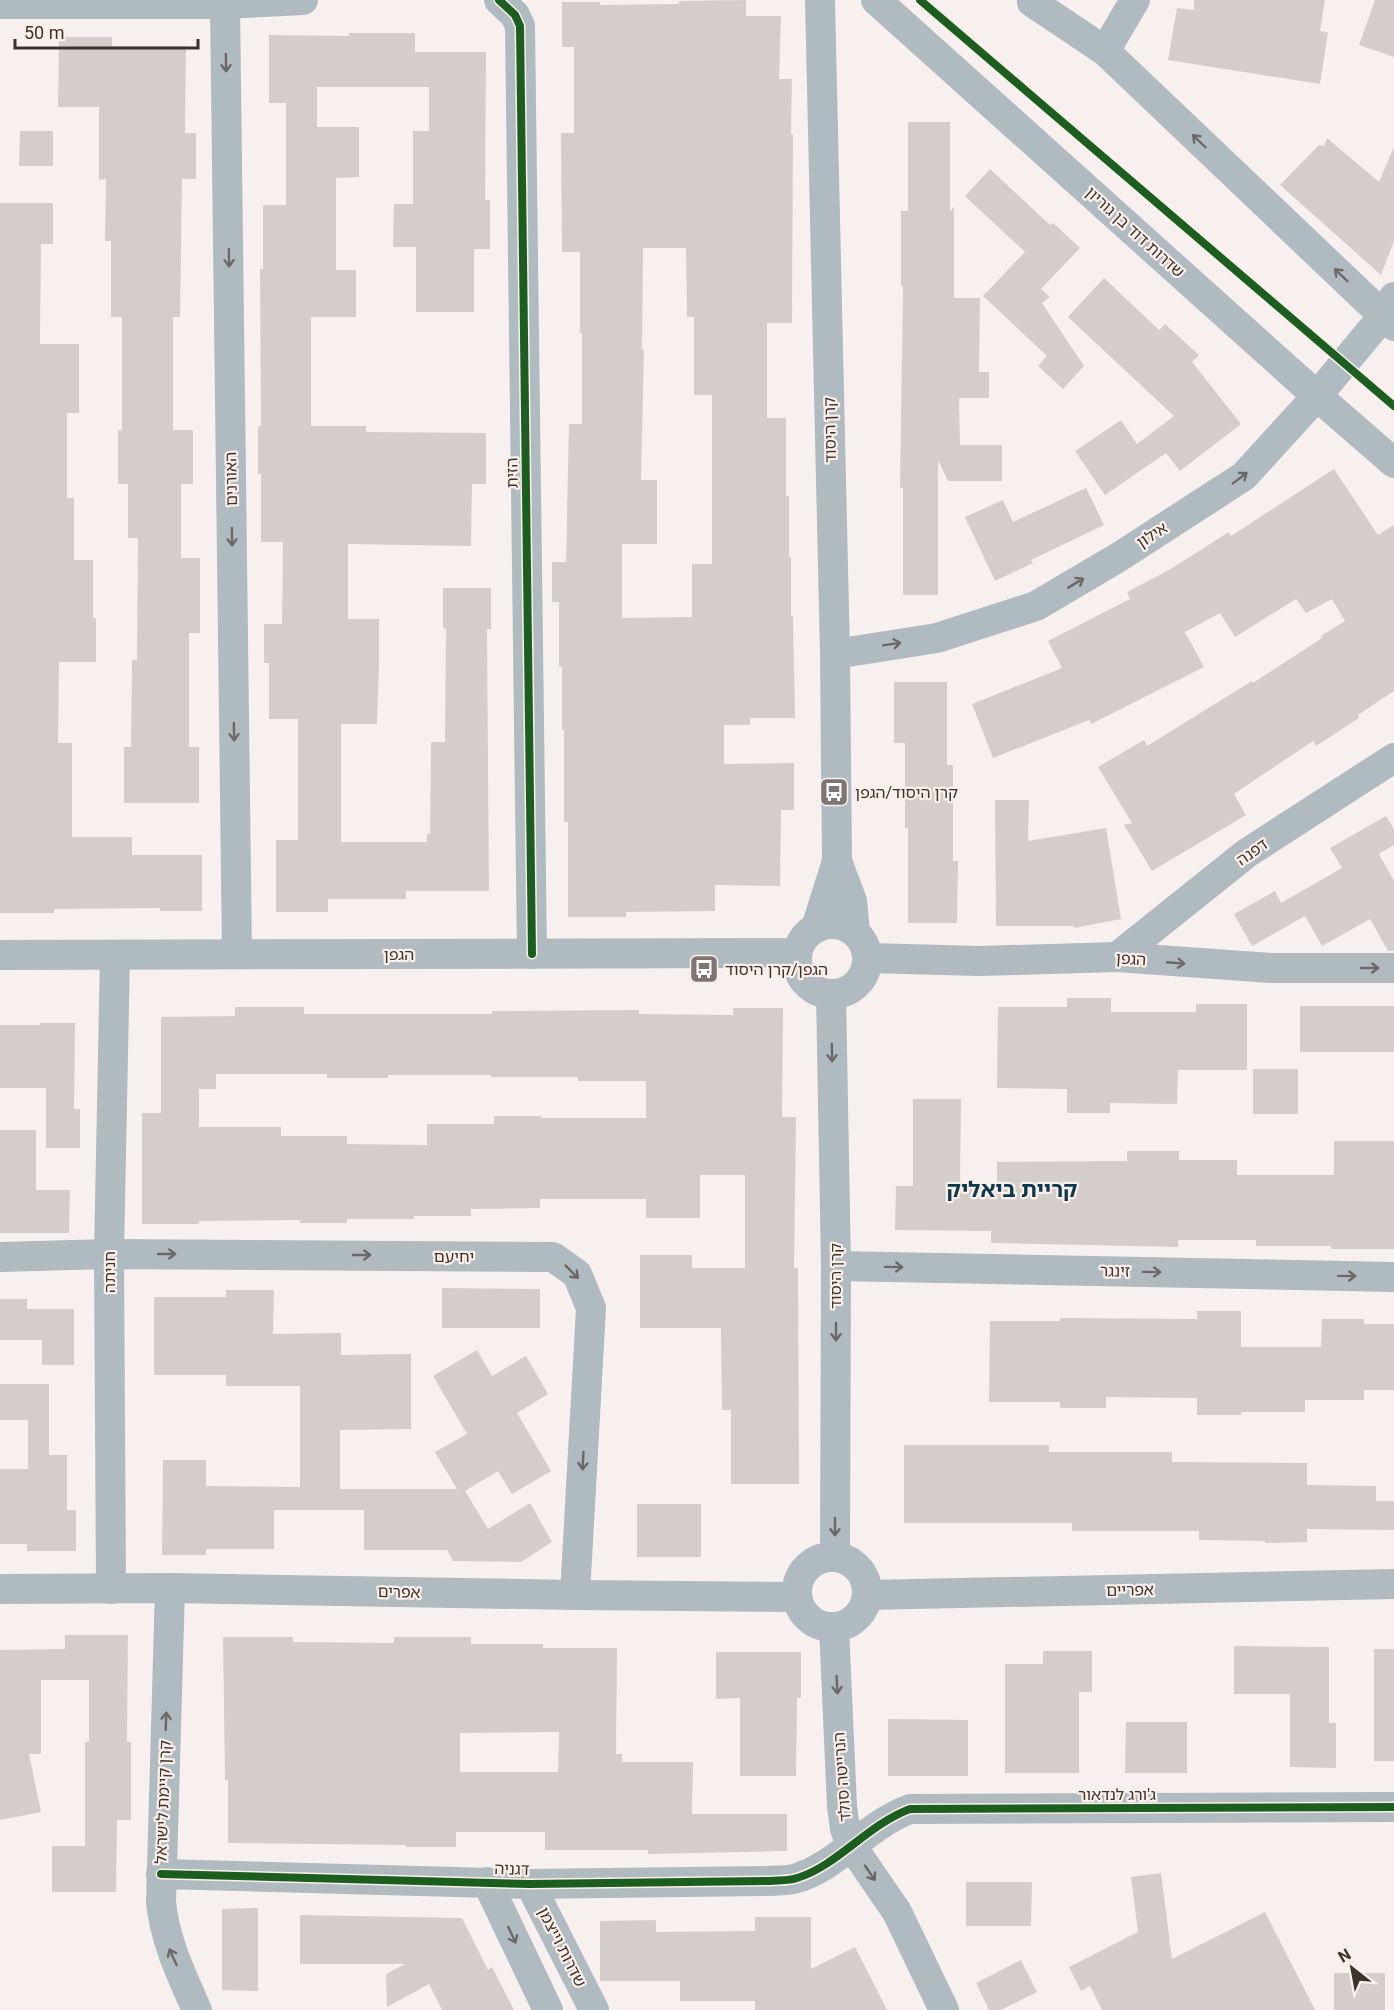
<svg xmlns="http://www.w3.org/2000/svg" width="1394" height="2010" viewBox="0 0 1394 2010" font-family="Roboto,'Noto Sans Hebrew',sans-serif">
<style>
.building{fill:#d5cdca;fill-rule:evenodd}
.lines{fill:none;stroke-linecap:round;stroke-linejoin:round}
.minor{stroke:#b0bac1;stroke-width:30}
.cycleway-casing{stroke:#fbefea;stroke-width:11}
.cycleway{stroke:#1b5e20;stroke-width:8}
.oneway{stroke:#6c6868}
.labels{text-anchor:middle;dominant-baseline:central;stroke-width:4.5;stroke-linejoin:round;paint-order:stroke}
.street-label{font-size:16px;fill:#3e322d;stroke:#fbefea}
.poi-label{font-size:16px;fill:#3e322d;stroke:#fbefea;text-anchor:start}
.district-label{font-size:22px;font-weight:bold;fill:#0c394e;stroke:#fbefea}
</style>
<rect width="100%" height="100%" fill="#f7f0ee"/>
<g class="building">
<path d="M746,0V16H781L779,79H792L791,134H793L792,323H767V418H786V496H789V557H791V616H793L795,718H750V725H724V764L794,763V810H781L780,886L715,885V911L626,912V917H568V822H564V730H562V667H559V602H552V562H566L569,424H582V333H580V252H562L561,133H574V47H562V2H600V5L679,4V1ZM643,248H686L687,317H694V395H712V564H692V617L622,618V544H657V480H641L644,349H642Z"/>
<polygon points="1194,0 1325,0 1320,31 1328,32 1320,84 1168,60 1177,8 1194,10"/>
<polygon points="1375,0 1394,0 1394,57 1359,45"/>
<polygon points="349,33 415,33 415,52 486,52 485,200 490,200 490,249 474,249 474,312 416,312 416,247 393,247 394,204 413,204 413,131 429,131 429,87 317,87 317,127 359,127 359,177 336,178 336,270 356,270 356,317 311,317 311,426 366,426 366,432 486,433 486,484 472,484 471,546 348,544 348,619 379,619 379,664 377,724 341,724 341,842 427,842 427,834 430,834 431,742 445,742 446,629 443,628 443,588 491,588 491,629 487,629 489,891 406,891 406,899 328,899 328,912 276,912 276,840 298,840 298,719 269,719 269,663 264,663 264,624 282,624 283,542 261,542 261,474 258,474 258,426 261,426 260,269 263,269 263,205 286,205 286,103 269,103 269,35 349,36"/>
<polygon points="59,37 112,37 112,46 186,46 185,133 196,133 196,179 182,179 180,317 173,317 173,430 193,430 193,484 181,484 181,558 200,558 200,633 189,633 189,747 199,747 199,803 124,803 124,747 131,747 132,660 137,660 138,538 128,538 128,484 118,484 118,430 122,430 122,317 111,317 111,241 105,241 106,179 99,180 99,107 58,107"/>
<polygon points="908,122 950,122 950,212 954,207 954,298 980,298 979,372 989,372 989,398 959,398 960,445 1002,445 1002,481 948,481 938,460 938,595 903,595 903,488 900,488 903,286 901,286 901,211 908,211"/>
<polygon points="20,131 53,131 53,166 19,166"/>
<polygon points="1327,138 1379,182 1394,147 1394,241 1381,275 1280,185 1319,145 1324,146"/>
<polygon points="990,169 1050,225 1053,223 1080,248 1041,289 1050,297 1042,303 1084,366 1063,389 1038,366 1047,356 983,296 1025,252 965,196"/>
<polygon points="0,203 53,203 53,244 41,244 40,344 79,344 79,413 67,413 67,498 74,498 74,560 93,560 93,618 96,618 96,662 59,662 58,743 72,743 72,837 132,837 132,855 202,855 202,911 160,911 160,908 54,909 54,913 0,913"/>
<polygon points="1104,278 1159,330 1165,324 1199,355 1192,362 1241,424 1180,471 1166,453 1105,495 1075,451 1121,420 1137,444 1174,416 1068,317"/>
<polygon points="1334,469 1378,535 1394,525 1394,691 1358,715 1359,718 1316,746 1313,741 1234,794 1246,815 1152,871 1124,825 1132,823 1098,767 1144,740 1147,746 1252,681 1253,683 1322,638 1321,636 1345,621 1332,599 1306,613 1296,599 1235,637 1220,613 1185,632 1204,667 1091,724 1089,720 993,758 972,704 1062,668 1048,641 1130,599 1127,592 1169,570 1229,532 1231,536"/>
<polygon points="1086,488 1104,525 1031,560 1033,563 995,581 965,517 1003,500 1013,522"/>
<polygon points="894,682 947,682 947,765 953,765 953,861 958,861 957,923 908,923 908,828 905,828 905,743 894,743"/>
<polygon points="995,800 1029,800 1028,841 1106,828 1121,919 1074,928 1074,926 996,926"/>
<polygon points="1386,816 1394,829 1394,845 1379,854 1394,881 1394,951 1388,951 1370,919 1322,946 1305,916 1252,946 1234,914 1275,891 1281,903 1342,868 1330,848"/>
<polygon points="1067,998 1111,998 1111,1012 1196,1012 1196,1004 1247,1004 1247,1070 1178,1070 1177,1104 1110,1103 1110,1113 1067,1113 1067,1089 997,1088 998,1007 1067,1007"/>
<rect x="1300" y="1006" width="94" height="46"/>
<path d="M235,1007H304V1014H492V1011L639,1010V1014L733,1015V1008H783L782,1117H796L794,1268H798L799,1484H731V1410H722L721,1328H640V1255H692V1268H745V1175H700V1218H646V1199H540V1208L471,1209V1216H414V1219H347V1223H300V1220L199,1221V1224H142V1113H161V1017L235,1016ZM216,1074H327V1078H388V1075H491V1077H578V1081H646V1118H541V1116H494V1124H427V1145L347,1144V1136H281V1127H199V1089H216Z"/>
<polygon points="40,1023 75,1023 74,1109 80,1109 80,1148 46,1148 46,1088 0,1088 0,1025 40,1025"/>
<rect x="1253" y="1069" width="45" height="45"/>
<polygon points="913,1099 961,1099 960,1187 997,1187 997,1162 1127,1161 1127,1151 1179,1151 1179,1160 1237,1160 1237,1175 1334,1175 1334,1141 1394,1141 1394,1249 1331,1249 1331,1246 1256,1246 1256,1240 1178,1240 1178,1247 991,1243 991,1231 895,1230 896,1186 913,1186"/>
<polygon points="0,1130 36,1130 36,1190 70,1190 69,1233 0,1233"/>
<polygon points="442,1288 540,1289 540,1328 442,1328"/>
<polygon points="226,1290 274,1290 273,1334 341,1333 341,1355 411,1354 411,1429 340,1430 340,1489 457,1489 435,1452 467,1434 433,1376 477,1350 492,1376 526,1356 548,1394 517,1413 551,1471 512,1494 498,1471 465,1491 488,1529 530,1503 552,1542 521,1562 453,1561 447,1550 364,1550 364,1510 274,1510 274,1549 206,1549 206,1555 162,1555 163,1460 206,1460 206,1486 300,1487 300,1386 226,1386 226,1375 154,1375 154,1297 226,1297"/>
<polygon points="0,1299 27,1299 27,1309 74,1309 74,1365 42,1365 42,1340 0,1340"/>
<polygon points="1197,1311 1241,1311 1241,1347 1321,1347 1322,1319 1364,1319 1364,1324 1394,1324 1394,1390 1364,1390 1364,1400 1305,1400 1305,1412 1241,1412 1241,1415 1197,1415 1197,1398 1106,1397 1106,1408 1060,1408 1060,1402 989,1402 990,1321 1060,1321 1060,1318 1197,1319"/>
<polygon points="0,1384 49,1384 49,1455 67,1455 67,1510 76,1510 76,1551 27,1551 27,1544 0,1544 0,1469 28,1469 28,1420 0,1420"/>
<polygon points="904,1445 1049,1445 1049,1452 1172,1452 1172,1462 1307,1463 1307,1485 1376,1486 1376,1501 1394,1501 1394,1530 1307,1529 1307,1542 1265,1543 1265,1541 1199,1540 1199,1531 1072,1531 1072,1523 904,1523"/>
<rect x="637" y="1504" width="64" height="53"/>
<polygon points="65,1635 128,1635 127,1742 131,1742 131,1820 117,1820 116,1892 52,1892 52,1846 85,1846 85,1742 89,1742 89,1680 41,1680 41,1754 29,1754 41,1812 0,1820 0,1650 65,1649"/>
<path d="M223,1637H293V1642L394,1643V1637H471V1644H543V1648H617L616,1754H622V1762H693L692,1814H787V1851L648,1854V1850H545V1832H456V1847H406V1845L228,1843V1780H225ZM559,1732L558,1772H460V1733Z"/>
<polygon points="1234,1646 1329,1647 1329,1723 1336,1723 1336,1768 1290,1767 1290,1694 1234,1694"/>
<rect x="1374" y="1649" width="20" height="112"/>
<polygon points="1043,1651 1092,1651 1092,1692 1079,1692 1079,1773 1005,1773 1005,1664 1043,1664"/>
<polygon points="716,1652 801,1652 801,1698 797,1698 796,1776 740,1776 740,1698 716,1699"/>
<polygon points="888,1719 968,1720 968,1776 888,1776"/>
<polygon points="1126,1722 1187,1722 1187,1773 1125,1773"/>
<polygon points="1161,1873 1172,1959 1265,1912 1315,2010 1102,2010 1090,1986 1081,1991 1069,1967 1138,1932 1131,1877"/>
<polygon points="966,1882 1032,1882 1031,1926 966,1926"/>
<polygon points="258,1908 258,1991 222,1990 222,1909"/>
<polygon points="300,1915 462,1918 488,1970 492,1967 514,2010 442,2010 429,1984 387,2007 386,1974 405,1964 300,1964"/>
<polygon points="755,1917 811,1917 811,1969 855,1947 887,2010 755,2010 755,2001 680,2001 680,1981 600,1981 600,1921 656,1920 656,1932 755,1931"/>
<polygon points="1021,1960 1037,1992 1001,2010 989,2010 976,1983"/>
<rect x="1334" y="1973" width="51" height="37"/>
</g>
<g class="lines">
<g class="minor">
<polyline points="499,0 515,15 520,26 532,954"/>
<polyline points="876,0 1317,396 1394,463"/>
<polyline points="1032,2 1105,51 1394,326"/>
<polyline points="0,4 225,4 303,0"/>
<polyline points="225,4 237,954"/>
<polyline points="1105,51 1135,0"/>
<polyline points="835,654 937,638 1036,606 1119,557 1244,476 1317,396 1383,316 1394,297"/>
<polyline points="837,861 852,901 855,932"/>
<circle cx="832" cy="959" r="35"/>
<polyline points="816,928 837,861 835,654 820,0"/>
<polyline points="0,955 797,953"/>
<polyline points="1117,957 1247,853 1394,758"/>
<polyline points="868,958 979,961 1117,957 1271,968 1394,968"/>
<polyline points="831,994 836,1266 835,1557"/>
<polyline points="0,1257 109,1254 553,1257 577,1274 591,1308 575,1595"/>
<polyline points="836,1266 1394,1277"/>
<circle cx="832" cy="1592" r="35"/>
<path d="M170,1588L161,1902C165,1941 181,1974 197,2010"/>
<polyline points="0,1589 170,1588 575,1595 797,1597"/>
<polyline points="111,1589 109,1254 115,955"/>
<polyline points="867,1595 1394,1584"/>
<polyline points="834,1627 842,1806 845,1829 851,1845 897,1912 944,2010"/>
<path d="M161,1874L530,1884L769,1881C778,1880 789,1881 797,1878C837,1866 867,1825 910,1809L1394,1807"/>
<polyline points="487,1882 548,2010"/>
<polyline points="530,1884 594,2010"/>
</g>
<g class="cycleway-casing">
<g id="cycleway">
<polyline points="499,0 515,15 520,26 532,954"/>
<polyline points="920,0 1394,406"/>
<path d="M161,1874L530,1884L769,1881C778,1880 789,1881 797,1878C837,1866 867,1825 910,1809L1394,1807"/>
</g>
</g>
<use href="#cycleway" class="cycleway"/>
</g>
<defs><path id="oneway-shaft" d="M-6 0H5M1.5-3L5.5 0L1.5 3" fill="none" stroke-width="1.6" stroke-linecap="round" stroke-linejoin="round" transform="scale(1.5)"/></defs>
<g class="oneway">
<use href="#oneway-shaft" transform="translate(226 63) rotate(89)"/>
<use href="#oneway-shaft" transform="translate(1199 141) rotate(-136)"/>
<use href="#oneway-shaft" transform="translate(229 258) rotate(89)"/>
<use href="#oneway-shaft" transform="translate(1341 275) rotate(-136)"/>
<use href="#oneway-shaft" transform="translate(1240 478) rotate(-37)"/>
<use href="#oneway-shaft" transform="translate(232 537) rotate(89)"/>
<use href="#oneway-shaft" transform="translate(1076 583) rotate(-31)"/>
<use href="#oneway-shaft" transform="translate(892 644) rotate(-9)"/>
<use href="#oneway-shaft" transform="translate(234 732) rotate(89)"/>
<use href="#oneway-shaft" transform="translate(1176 963) rotate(5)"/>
<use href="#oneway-shaft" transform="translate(1370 968)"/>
<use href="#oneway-shaft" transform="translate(832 1053) rotate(89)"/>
<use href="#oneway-shaft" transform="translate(167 1254)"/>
<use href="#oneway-shaft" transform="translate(362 1255)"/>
<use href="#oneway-shaft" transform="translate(894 1267) rotate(1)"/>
<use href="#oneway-shaft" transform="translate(572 1272) rotate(45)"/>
<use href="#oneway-shaft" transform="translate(1152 1272) rotate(1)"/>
<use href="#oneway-shaft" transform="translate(1347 1276) rotate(1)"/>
<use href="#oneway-shaft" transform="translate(836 1332) rotate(90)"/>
<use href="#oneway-shaft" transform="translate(583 1461) rotate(93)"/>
<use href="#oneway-shaft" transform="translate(835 1527) rotate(90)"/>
<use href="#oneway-shaft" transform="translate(837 1685) rotate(87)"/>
<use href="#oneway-shaft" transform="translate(166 1721) rotate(-88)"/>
<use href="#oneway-shaft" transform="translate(870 1873) rotate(56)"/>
<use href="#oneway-shaft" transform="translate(512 1935) rotate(65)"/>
<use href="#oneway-shaft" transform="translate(173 1957) rotate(-114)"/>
</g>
<defs>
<g id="bus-square" transform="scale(1.5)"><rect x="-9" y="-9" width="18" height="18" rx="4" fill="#7f7471" stroke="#fbefea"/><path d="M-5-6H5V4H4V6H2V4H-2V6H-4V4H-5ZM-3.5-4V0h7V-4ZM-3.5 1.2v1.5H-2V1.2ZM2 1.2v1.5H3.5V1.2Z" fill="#fff"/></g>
</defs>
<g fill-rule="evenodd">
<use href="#bus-square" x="834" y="792"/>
<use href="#bus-square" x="704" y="969"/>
</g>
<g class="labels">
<g class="street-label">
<text transform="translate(1135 232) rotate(42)">שדרות דוד בן גוריון</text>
<text transform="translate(830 430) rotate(-91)">קרן היסוד</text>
<text transform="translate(512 473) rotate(-91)">הזית</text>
<text transform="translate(231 479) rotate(-91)">האורנים</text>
<text transform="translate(1152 535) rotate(-33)">אילון</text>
<text transform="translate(1252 852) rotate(-35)">דפנה</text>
<text x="399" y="954">הגפן</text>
<text transform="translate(1131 959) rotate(4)">הגפן</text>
<text x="454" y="1256">יחיעם</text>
<text transform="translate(1115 1271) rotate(1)">זינגר</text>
<text transform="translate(109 1272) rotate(-90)">חניתה</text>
<text transform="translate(835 1276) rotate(-90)">קרן היסוד</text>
<text transform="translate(1130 1590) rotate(-1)">אפריים</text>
<text transform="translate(399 1592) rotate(1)">אפרים</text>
<text transform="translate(842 1777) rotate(-94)">הנרייטה סולד</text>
<text x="1117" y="1794">ג'ורג לנדאור</text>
<text transform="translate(163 1802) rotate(-88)">קרן קיימת לישראל</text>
<text transform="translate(512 1869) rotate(2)">דגניה</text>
<text transform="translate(562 1947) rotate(63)">שדרות וייצמן</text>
</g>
<g class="poi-label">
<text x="855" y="792">קרן היסוד/הגפן</text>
<text x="725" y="969">הגפן/קרן היסוד</text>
</g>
<g class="district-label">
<text x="1012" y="1189">קריית ביאליק</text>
</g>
</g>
<g transform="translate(1352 1968) rotate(329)" stroke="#fbefea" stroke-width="4.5" paint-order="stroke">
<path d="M0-4.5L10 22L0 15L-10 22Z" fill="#3e322d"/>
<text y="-9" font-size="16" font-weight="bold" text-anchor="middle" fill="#3e322d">N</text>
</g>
<path d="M15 39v9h183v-9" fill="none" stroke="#3e322d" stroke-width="3"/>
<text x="24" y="39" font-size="18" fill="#3e322d" stroke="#fbefea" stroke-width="4.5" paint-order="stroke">50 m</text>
</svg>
